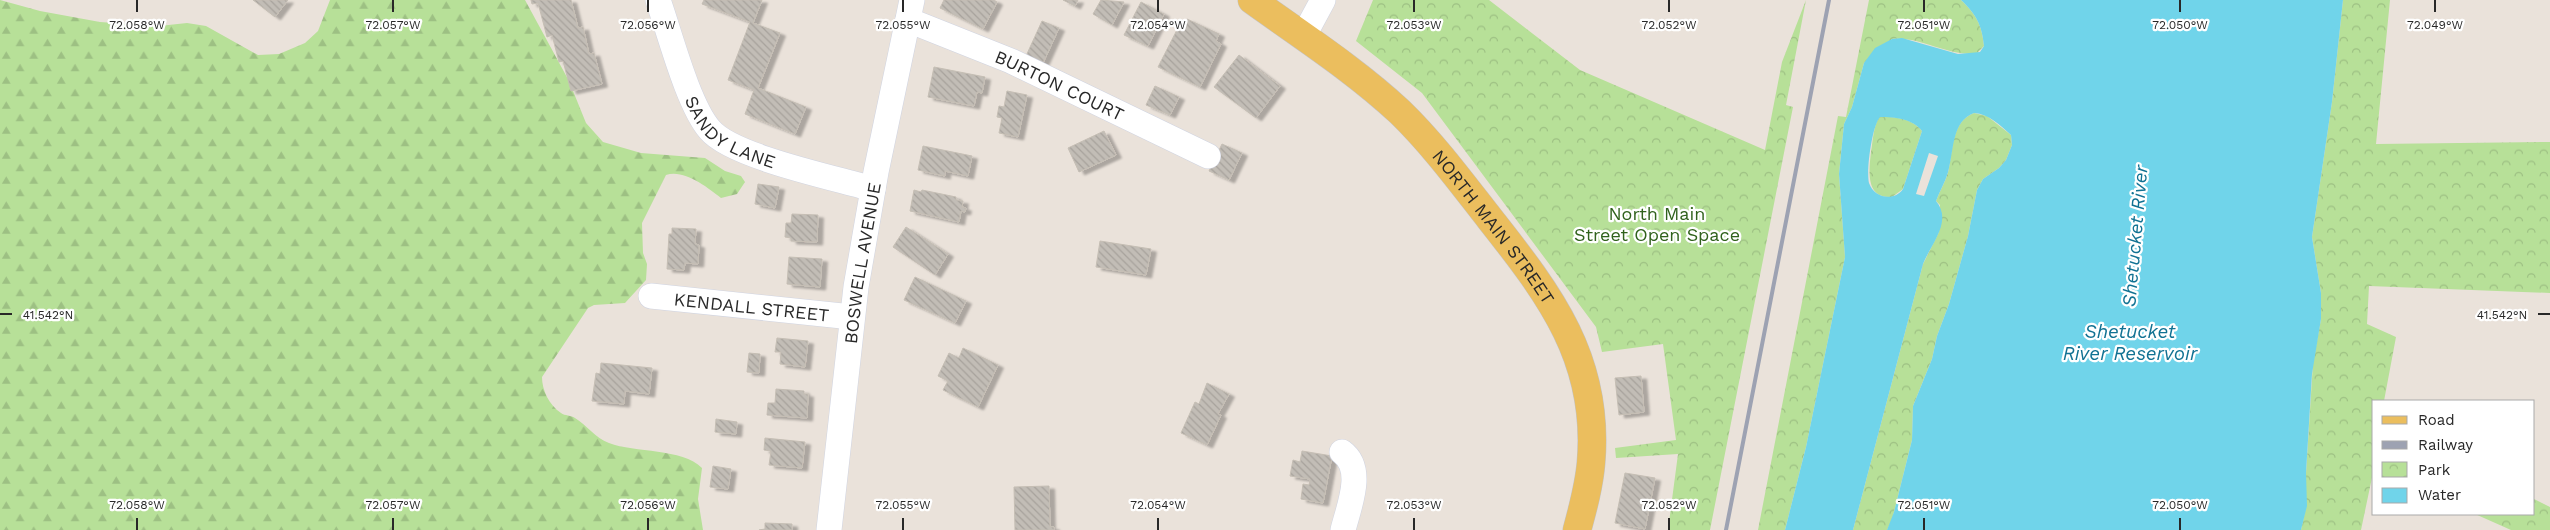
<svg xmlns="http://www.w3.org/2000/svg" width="2550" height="530" viewBox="0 0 2550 530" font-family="'Work Sans',sans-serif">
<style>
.forest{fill:url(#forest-firs)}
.park{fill:url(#park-crowns)}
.water{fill:#70d4ea;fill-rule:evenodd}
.building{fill:url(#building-back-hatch);stroke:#c5beb4;filter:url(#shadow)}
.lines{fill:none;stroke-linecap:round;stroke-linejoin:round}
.minor-casing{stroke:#d0d4e1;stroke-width:26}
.major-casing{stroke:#c3c3c3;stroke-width:29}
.minor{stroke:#fff;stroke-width:25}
.major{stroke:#ebbe5e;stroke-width:28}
.rail{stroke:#9da2b2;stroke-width:4}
.ticks{fill:none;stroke:#282828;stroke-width:2}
.labels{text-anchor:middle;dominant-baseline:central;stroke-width:4.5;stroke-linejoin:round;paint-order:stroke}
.street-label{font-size:18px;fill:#282828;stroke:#fff}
.park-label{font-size:18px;fill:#30621c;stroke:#fff}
.water-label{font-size:19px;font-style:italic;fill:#117293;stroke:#fff}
.ticks-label{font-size:12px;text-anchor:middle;fill:#282828;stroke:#fff;stroke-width:4.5;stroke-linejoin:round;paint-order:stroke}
</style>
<defs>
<pattern id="forest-firs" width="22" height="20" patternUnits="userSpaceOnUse" patternTransform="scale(1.25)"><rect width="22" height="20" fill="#b7e098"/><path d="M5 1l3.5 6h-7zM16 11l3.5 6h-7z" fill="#9dc083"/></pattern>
<pattern id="park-crowns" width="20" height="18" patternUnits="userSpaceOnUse" patternTransform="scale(1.25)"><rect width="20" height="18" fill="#b7e098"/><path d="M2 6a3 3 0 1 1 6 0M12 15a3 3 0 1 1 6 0" fill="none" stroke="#9dc083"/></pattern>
<pattern id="building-back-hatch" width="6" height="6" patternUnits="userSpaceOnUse" patternTransform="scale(1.25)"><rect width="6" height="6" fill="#c2bdb6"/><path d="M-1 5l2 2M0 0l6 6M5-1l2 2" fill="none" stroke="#a7a29c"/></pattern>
<filter id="shadow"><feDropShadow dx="5.5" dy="3" stdDeviation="1" flood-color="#0004"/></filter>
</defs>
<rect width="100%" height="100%" fill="#eae2da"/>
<path class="forest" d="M0,0L40,11L100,22L159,26L187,23L206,26L258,55L279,54L305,43L318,31L330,0H525L569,81L586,123L603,142L641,153L705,158L725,171L741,176L745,182L737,194L721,198C707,187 684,169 666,175L642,223L643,253L647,264L646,280L625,303L594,305L588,308L542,377C542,390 549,405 561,413C565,416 571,415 575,418C587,425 595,438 609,443C635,453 682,448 702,468L698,499L703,530H0Z"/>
<g class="park">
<polygon points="1373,0 1489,0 1580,70 1765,150 1782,62 1806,0 1786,105 1793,107 1710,530 1668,530 1678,454 1616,458 1615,448 1676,440 1663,344 1602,352 1596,327 1422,93 1356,41"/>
<path d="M1869,0H1961C1976,14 1982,25 1984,46L1977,53C1947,57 1922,36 1892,39L1864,63L1852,107L1844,124L1839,174L1845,257L1806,447L1785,530H1758L1838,116L1846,117Z"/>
<polygon points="2343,0 2390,0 2376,144 2550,142 2550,293 2369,286 2367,324 2396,337 2384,401 2374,401 2374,468 2361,530 2301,530 2306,507 2306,473 2313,363 2321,319 2321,293 2312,237 2332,102"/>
<path d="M1974,113L1987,116L2011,135L2012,145L2006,160L1999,168L1983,179L1977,190L1968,236L1949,304L1937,336L1932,359L1913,406L1912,440L1892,520L1887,530H1853L1923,264L1939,232L1940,205L1936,201C1940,190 1947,179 1949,168C1953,149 1952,121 1974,113Z"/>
<path d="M1879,117C1894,116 1913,119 1922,131L1903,189L1892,197C1865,199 1869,170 1871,152C1873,140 1873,128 1879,117Z"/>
<polygon points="2534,499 2550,507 2550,530 2511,530 2475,514 2534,514"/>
</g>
<path class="water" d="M1961,0H2343L2332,102L2312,237L2321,293V319L2312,374L2306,473L2307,506L2301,530H1887L1894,512L1912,440L1913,406L1932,359L1937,336L1949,304L1968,236L1977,190L1983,179L1999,168L2006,160L2012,145L2011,135C2000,125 1989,114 1974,113C1952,121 1954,149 1949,168C1947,179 1940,190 1936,201C1953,221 1931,244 1923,264L1853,530H1785L1806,447L1845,257L1839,174L1844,124L1852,107L1864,63L1875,48L1892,39L1902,38L1958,54L1980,52L1984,46C1982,25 1976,14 1961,0ZM1880,117C1895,117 1913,119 1922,131L1903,189C1894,202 1874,198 1869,183C1866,171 1872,126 1880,117ZM1929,153L1938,156L1924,196L1916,194Z"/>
<g class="building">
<polygon points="253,0 288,0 275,17"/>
<polygon points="531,0 571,0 578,28 583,27 589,54 594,53 602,84 571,91 563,61 559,62 552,35 547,37 538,3 532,4"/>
<polygon points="704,0 762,0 753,23 780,33 758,88 806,107 795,134 745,114 754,90 728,80 750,22 702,4"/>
<polygon points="944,0 994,0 997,2 983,29 940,8"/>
<polygon points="1063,0 1078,0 1075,6"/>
<polygon points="1101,0 1124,2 1112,25 1093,14"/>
<polygon points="1141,2 1164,14 1148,46 1124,35"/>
<polygon points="1187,19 1219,34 1216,41 1221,44 1200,87 1158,67 1180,24 1184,26"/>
<polygon points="1042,21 1059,28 1043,63 1026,56"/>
<polygon points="1239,55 1280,86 1256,118 1214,87"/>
<polygon points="934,67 985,77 982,93 977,92 974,106 928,97"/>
<polygon points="1155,86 1179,97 1170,115 1146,105"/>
<polygon points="1007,91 1027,95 1018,137 999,133 1002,118 997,117 999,106 1004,107"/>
<polygon points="1104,131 1116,155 1079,172 1068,148"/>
<polygon points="1222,144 1242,153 1229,180 1209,171"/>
<polygon points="923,146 972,156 968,176 945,171 945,176 918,170"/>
<polygon points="758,184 779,187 775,208 755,204"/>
<polygon points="914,190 921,192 922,190 956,197 956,200 963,201 962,207 966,208 965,212 961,211 959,222 910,211"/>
<polygon points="792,214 818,215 817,242 791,241 791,238 785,237 786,223 791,223"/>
<polygon points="906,227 948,254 935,275 893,247"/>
<polygon points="672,228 696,229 695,244 699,245 698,264 685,263 684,270 667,269 669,234 672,234"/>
<polygon points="1100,241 1151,249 1146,275 1096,267"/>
<polygon points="789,257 822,259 820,287 787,284"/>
<polygon points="915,277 966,301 955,323 904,300"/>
<polygon points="777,338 808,341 805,367 780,364 781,352 775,352"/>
<polygon points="963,348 998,365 978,407 943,390 948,381 938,376 949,353 959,358"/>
<polygon points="749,353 760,354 759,373 747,372"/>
<polygon points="601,363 652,368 649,394 625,391 624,404 592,401 596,373 600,374"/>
<polygon points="1641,376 1644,412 1619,415 1615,378"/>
<polygon points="1207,383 1229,394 1218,414 1221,415 1207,445 1181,433 1195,402 1199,404"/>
<polygon points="776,389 804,391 804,394 808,394 807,418 767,415 768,403 775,403"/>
<polygon points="716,419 737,422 736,434 715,432"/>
<polygon points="765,438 805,442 802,468 769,465 771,451 764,450"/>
<polygon points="1302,451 1332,456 1323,503 1301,499 1303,484 1309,485 1310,479 1290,476 1293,460 1300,462"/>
<polygon points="713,466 731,469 728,489 710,487"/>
<polygon points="1625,473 1655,478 1645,529 1615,523"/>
<polygon points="1049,486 1050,527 1054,527 1054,530 1015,530 1014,487"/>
<polygon points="765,523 792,524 792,530 759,530 765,529"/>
</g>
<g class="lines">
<g class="minor-casing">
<g id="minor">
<path id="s1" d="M658,0C670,34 688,105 710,130C733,157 836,178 873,189"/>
<path id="s2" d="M908,20L1011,61L1208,156"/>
<polyline points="1303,37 1323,0"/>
<path id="s3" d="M651,296L852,317"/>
<path d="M1342,452C1365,469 1349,506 1343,530"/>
<path id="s4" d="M829,530L856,287L876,172L912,0"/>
</g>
</g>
<g class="major-casing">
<g id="major">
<path id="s5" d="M1252,0C1302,36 1355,70 1400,112C1433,144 1461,182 1490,219C1550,295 1600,360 1591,463C1589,486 1583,508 1577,530"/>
</g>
</g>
<use href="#minor" class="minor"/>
<use href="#major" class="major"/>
<polyline class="rail" points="1726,530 1829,0"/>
</g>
<path class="ticks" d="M137,0V12M393,0V12M648,0V12M903,0V12M1158,0V12M1414,0V12M1669,0V12M1924,0V12M2180,0V12M2435,0V12M0,314H12M2538,314H2550M137,518V530M393,518V530M648,518V530M903,518V530M1158,518V530M1414,518V530M1669,518V530M1924,518V530M2180,518V530"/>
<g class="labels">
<g class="street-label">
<text stroke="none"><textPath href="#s2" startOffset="165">BURTON COURT</textPath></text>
<text stroke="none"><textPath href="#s1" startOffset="158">SANDY LANE</textPath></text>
<text stroke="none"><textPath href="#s5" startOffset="334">NORTH MAIN STREET</textPath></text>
<text stroke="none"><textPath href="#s4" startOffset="269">BOSWELL AVENUE</textPath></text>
<text stroke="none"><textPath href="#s3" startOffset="101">KENDALL STREET</textPath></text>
</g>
<g class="park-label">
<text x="1657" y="213">North Main<tspan x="1657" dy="21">Street Open Space</tspan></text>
</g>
<g class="water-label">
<text transform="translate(2135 236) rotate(-85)">Shetucket River</text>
<text x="2130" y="331">Shetucket<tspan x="2130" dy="22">River Reservoir</tspan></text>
</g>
</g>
<g class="ticks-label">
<text x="137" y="29">72.058°W</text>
<text x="393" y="29">72.057°W</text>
<text x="648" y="29">72.056°W</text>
<text x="903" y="29">72.055°W</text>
<text x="1158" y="29">72.054°W</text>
<text x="1414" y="29">72.053°W</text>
<text x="1669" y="29">72.052°W</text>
<text x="1924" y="29">72.051°W</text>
<text x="2180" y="29">72.050°W</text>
<text x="2435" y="29">72.049°W</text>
<text x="48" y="319">41.542°N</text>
<text x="2502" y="319">41.542°N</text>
<text x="137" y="509">72.058°W</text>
<text x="393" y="509">72.057°W</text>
<text x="648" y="509">72.056°W</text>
<text x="903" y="509">72.055°W</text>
<text x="1158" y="509">72.054°W</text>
<text x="1414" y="509">72.053°W</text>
<text x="1669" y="509">72.052°W</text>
<text x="1924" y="509">72.051°W</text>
<text x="2180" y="509">72.050°W</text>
</g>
<rect x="2372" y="400" width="162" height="115" fill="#ffffff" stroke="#a9a9a9"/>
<rect x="2382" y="416" width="25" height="8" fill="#ebbe5e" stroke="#a9a9a9"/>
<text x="2418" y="425" font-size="15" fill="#282828">Road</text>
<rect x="2382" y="441" width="25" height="8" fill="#9da2b2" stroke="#a9a9a9"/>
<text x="2418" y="450" font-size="15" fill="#282828">Railway</text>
<rect x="2382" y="462" width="25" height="15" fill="url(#park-crowns)" stroke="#a9a9a9"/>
<text x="2418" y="475" font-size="15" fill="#282828">Park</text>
<rect x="2382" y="488" width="25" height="15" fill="#70d4ea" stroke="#a9a9a9"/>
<text x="2418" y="500" font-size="15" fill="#282828">Water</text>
</svg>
